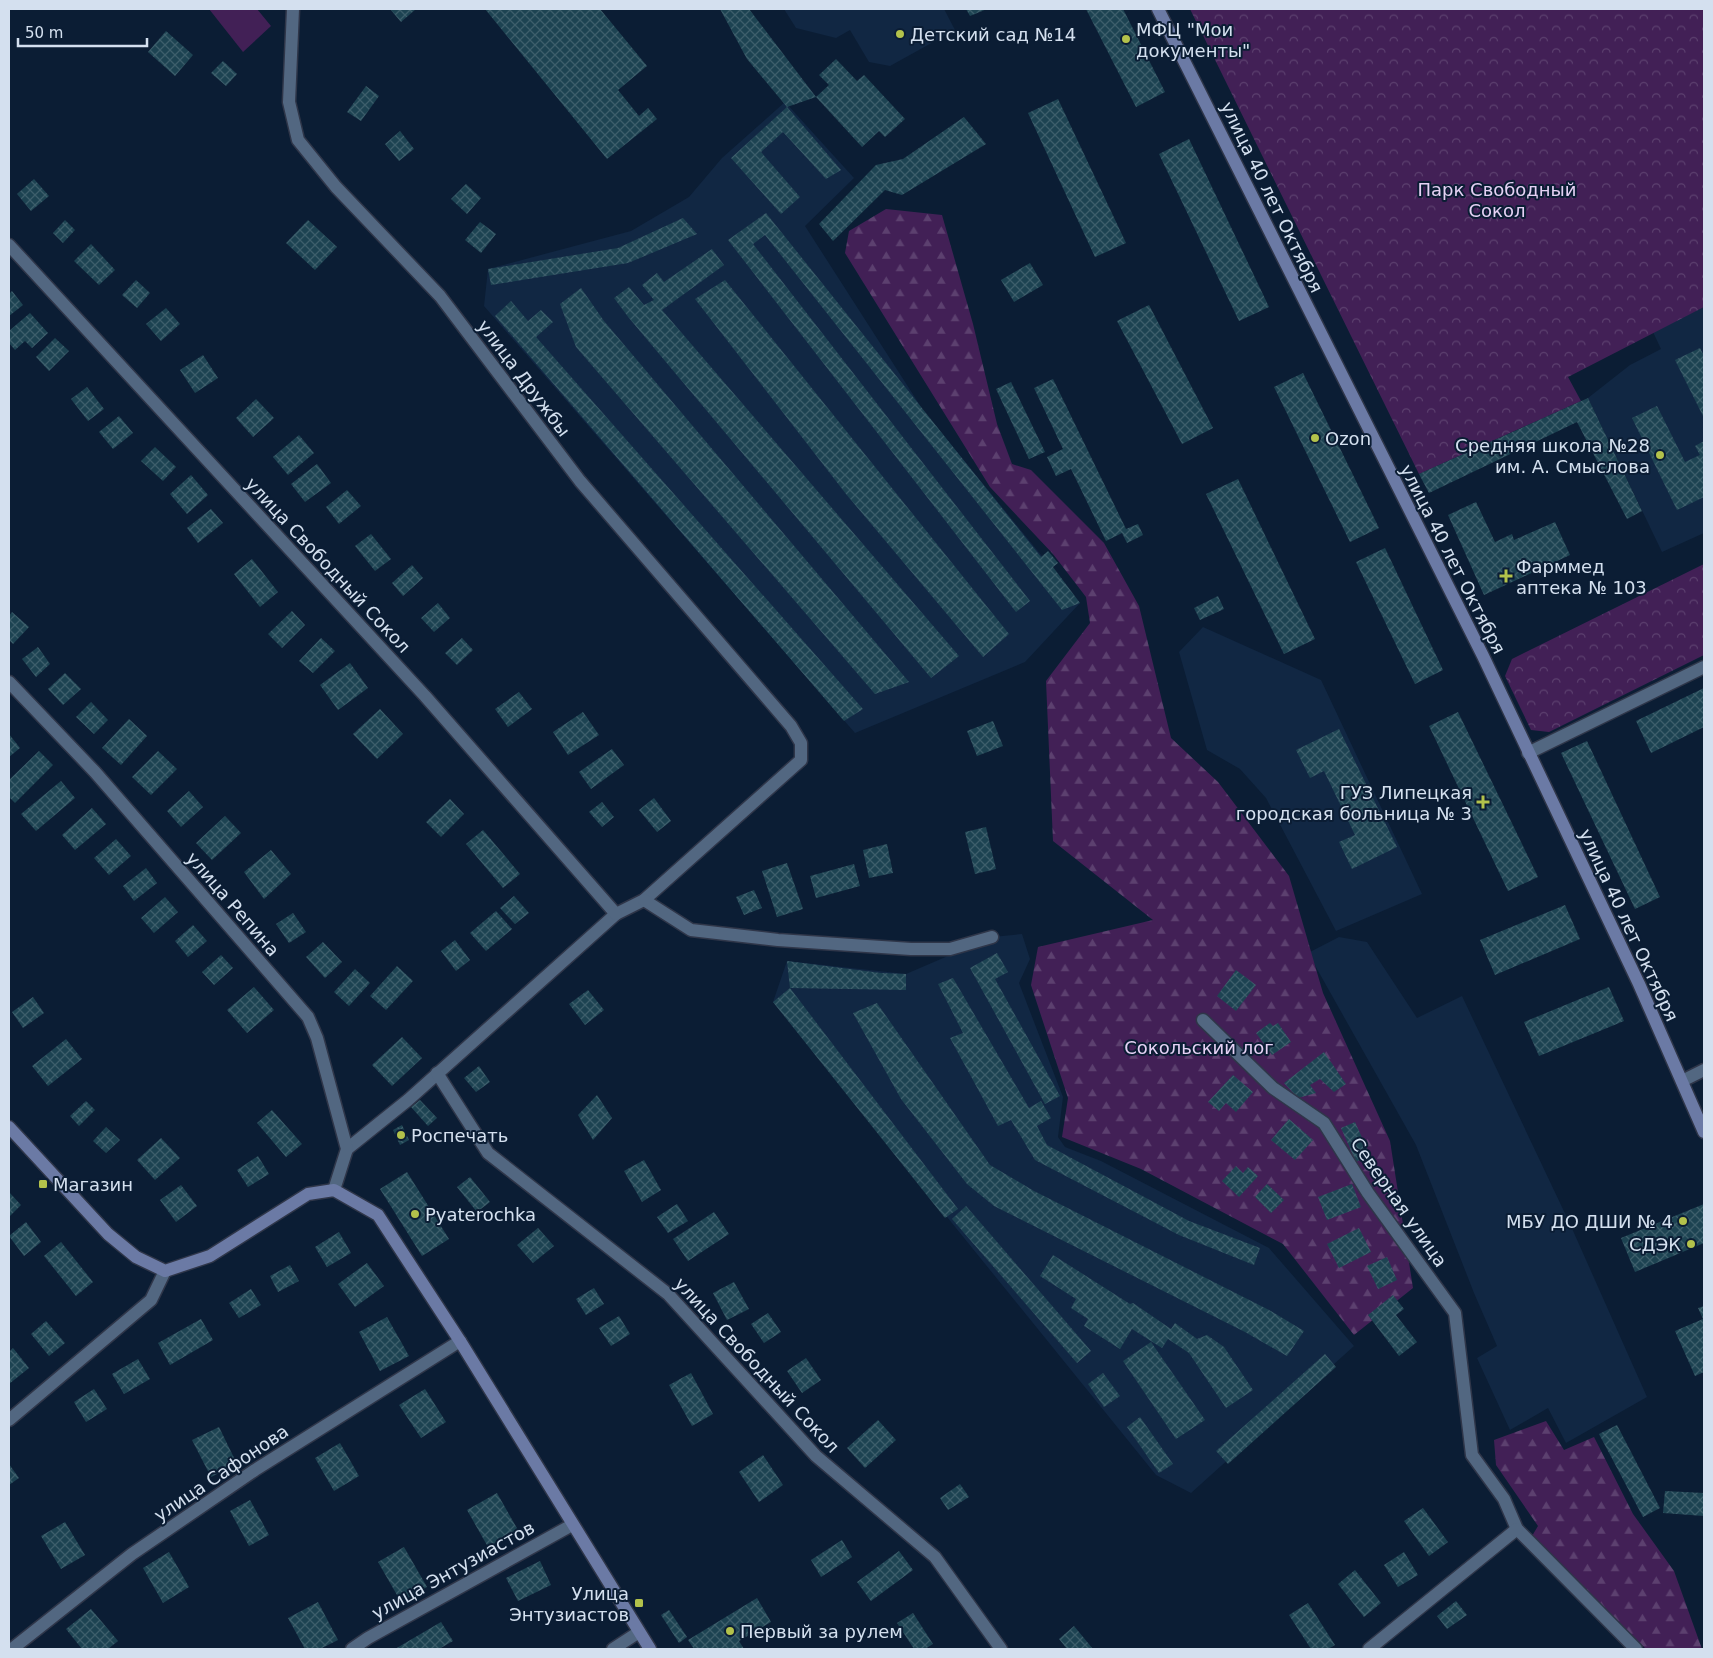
<svg xmlns="http://www.w3.org/2000/svg" width="1713" height="1658" viewBox="0 0 1713 1658" font-family="'DejaVu Sans',sans-serif">
<style>
.built{fill:#112743}
.forest{fill:url(#forest-firs)}
.park{fill:url(#park-crowns)}
.pitch{fill:#422056}
.building{fill:url(#building-cross-hatch)}
.lines{fill:none;stroke-linecap:round;stroke-linejoin:round}
.street-casing{stroke:#2f3649;stroke-width:15}
.secondary-casing{stroke:#2f3649;stroke-width:15}
.street{stroke:#526781;stroke-width:12}
.secondary{stroke:#6b7aa5;stroke-width:12}
.poi-dot{fill:#b3c24b;stroke:#0b1d34;stroke-width:2}
.labels{text-anchor:middle;dominant-baseline:central;stroke-width:4;stroke-linejoin:round;paint-order:stroke}
.poi-label{font-size:18px;fill:#d4e0ef;stroke:#0b1d34;text-anchor:start}
.park-label{font-size:18px;fill:#e5d1f4;stroke:#0b1d34}
.street-label{font-size:18px;fill:#d4e0ef;stroke:#0b1d34}
</style>
<defs>
<pattern id="forest-firs" width="22" height="20" patternUnits="userSpaceOnUse" patternTransform="scale(1.25)"><rect width="22" height="20" fill="#422056"/><path d="M5 1l3.5 6h-7zM16 11l3.5 6h-7z" fill="#5c406f"/></pattern>
<pattern id="park-crowns" width="20" height="18" patternUnits="userSpaceOnUse" patternTransform="scale(1.25)"><rect width="20" height="18" fill="#422056"/><path d="M2 6a3 3 0 1 1 6 0M12 15a3 3 0 1 1 6 0" fill="none" stroke="#5c406f"/></pattern>
<pattern id="building-cross-hatch" width="8" height="8" patternUnits="userSpaceOnUse" patternTransform="scale(1.25)"><rect width="8" height="8" fill="#1d4352"/><path d="M0 0l8 8M0 8l8-8" fill="none" stroke="#3d5e6b"/></pattern>
</defs>
<rect width="100%" height="100%" fill="#0b1d34"/>
<g class="built">
<polygon points="784,9 944,9 955,30 890,66 869,62 850,30 836,38 796,28"/>
<polygon points="785,102 854,178 805,226 923,410 1080,603 1025,662 855,733 484,306 488,269 631,231 689,197 722,158"/>
<polygon points="1704,307 1704,533 1662,552 1588,398 1630,365 1661,349 1653,332"/>
<polygon points="1203,627 1321,680 1422,894 1336,931 1266,798 1240,769 1207,750 1179,652"/>
<polygon points="1022,934 1030,959 1019,983 1063,1097 1058,1137 1065,1147 1101,1161 1269,1248 1354,1346 1191,1493 1156,1475 773,1002 787,961 906,974 992,937"/>
<polygon points="1339,937 1367,942 1417,1018 1462,996 1570,1224 1647,1397 1566,1443 1548,1408 1510,1430 1477,1358 1497,1346 1474,1293 1416,1145 1308,953"/>
</g>
<g class="forest">
<polygon points="886,209 942,215 973,324 997,424 1012,464 1031,470 1104,543 1139,606 1171,738 1218,782 1289,876 1323,993 1390,1141 1413,1288 1354,1335 1283,1244 1141,1169 1062,1137 1068,1098 1031,985 1038,947 1153,920 1053,841 1046,681 1090,623 1086,597 1053,554 990,487 845,253 849,231"/>
<polygon points="1546,1421 1564,1450 1594,1437 1633,1514 1674,1571 1702,1649 1646,1649 1532,1536 1538,1526 1496,1465 1494,1440"/>
</g>
<g class="park">
<polygon points="1190,9 1704,9 1704,307 1568,377 1581,401 1419,474"/>
<polygon points="1704,564 1704,655 1549,732 1531,730 1505,676 1512,659"/>
</g>
<polygon class="pitch" points="209,9 257,9 271,26 243,52"/>
<g class="building">
<polygon points="390,9 416,9 401,22"/>
<polygon points="485,9 600,9 647,66 618,90 639,116 648,108 657,119 607,159"/>
<polygon points="720,9 749,9 816,97 787,107 841,170 826,179 783,132 761,152 800,197 781,214 731,158 787,107 747,59"/>
<polygon points="966,9 987,9 970,16"/>
<polygon points="1086,9 1123,9 1165,92 1136,107"/>
<polygon points="166,31 193,55 175,76 148,52"/>
<polygon points="836,59 857,81 864,75 905,119 885,137 879,131 862,147 816,97 829,85 819,75"/>
<polygon points="223,61 237,74 226,86 211,73"/>
<polygon points="366,86 379,96 361,121 347,112"/>
<polygon points="1058,99 1126,243 1095,257 1028,113"/>
<polygon points="964,117 986,144 902,195 885,190 833,241 819,224 876,165 903,159"/>
<polygon points="400,131 414,149 399,161 385,144"/>
<polygon points="1189,139 1269,307 1239,321 1159,154"/>
<polygon points="34,179 49,196 31,211 17,194"/>
<polygon points="466,184 481,198 467,214 451,199"/>
<polygon points="766,213 1041,557 1048,551 1058,563 1053,567 1080,603 1062,610 765,235 753,244 1030,601 1016,612 728,240"/>
<polygon points="683,218 697,234 628,263 491,285 488,269 618,248"/>
<polygon points="65,220 75,230 63,243 53,233"/>
<polygon points="308,220 337,247 315,270 286,243"/>
<polygon points="480,222 496,234 481,253 465,240"/>
<polygon points="91,244 115,270 99,285 74,261"/>
<polygon points="712,249 724,265 662,310 959,656 931,678 629,318 614,298 629,287 644,305 654,300 642,285 657,273 664,282"/>
<polygon points="1030,263 1043,285 1014,302 1001,280"/>
<polygon points="136,280 150,293 137,308 122,295"/>
<polygon points="725,280 1009,634 983,657 846,494 695,299"/>
<polygon points="581,288 604,321 909,682 875,694 576,347 560,304"/>
<polygon points="12,291 23,305 9,316 9,294"/>
<polygon points="511,301 528,321 541,310 553,322 536,337 863,709 844,721 495,316"/>
<polygon points="1149,305 1213,428 1182,444 1117,321"/>
<polygon points="166,308 180,324 161,341 146,324"/>
<polygon points="30,313 48,333 32,348 25,341 15,350 9,343 9,331"/>
<polygon points="55,338 69,351 49,371 36,357"/>
<polygon points="1700,348 1704,356 1704,418 1675,360"/>
<polygon points="203,355 218,378 195,393 180,370"/>
<polygon points="1303,373 1379,528 1350,542 1274,387"/>
<polygon points="1053,379 1126,529 1138,524 1143,535 1127,543 1122,533 1106,541 1071,469 1056,476 1047,457 1063,449 1034,388"/>
<polygon points="1011,382 1045,452 1029,459 996,389"/>
<polygon points="87,387 104,409 88,421 71,399"/>
<polygon points="1588,398 1642,511 1627,519 1577,422 1429,493 1419,474"/>
<polygon points="256,399 274,418 253,437 236,418"/>
<polygon points="1657,406 1685,462 1700,455 1695,446 1704,441 1704,497 1677,510 1632,418"/>
<polygon points="119,416 133,433 113,449 99,432"/>
<polygon points="299,435 314,453 288,475 273,457"/>
<polygon points="155,447 176,467 163,481 141,461"/>
<polygon points="317,464 331,483 305,502 291,484"/>
<polygon points="191,475 208,495 187,514 170,494"/>
<polygon points="1238,479 1315,639 1284,654 1206,494"/>
<polygon points="347,490 361,506 339,524 326,507"/>
<polygon points="1476,502 1495,542 1512,534 1514,540 1555,522 1570,555 1484,595 1448,515"/>
<polygon points="211,509 223,523 198,543 187,528"/>
<polygon points="371,534 391,559 375,571 355,546"/>
<polygon points="1385,548 1443,670 1415,684 1356,562"/>
<polygon points="252,559 278,592 260,607 234,574"/>
<polygon points="412,565 423,578 403,596 392,583"/>
<polygon points="1218,596 1224,609 1200,620 1194,608"/>
<polygon points="438,603 450,618 434,632 421,618"/>
<polygon points="292,611 305,625 282,648 268,634"/>
<polygon points="12,612 29,627 13,644 9,640 9,616"/>
<polygon points="321,638 335,651 313,673 299,661"/>
<polygon points="462,638 473,650 457,665 445,653"/>
<polygon points="38,647 50,664 36,677 22,659"/>
<polygon points="350,663 368,688 338,710 320,685"/>
<polygon points="65,673 81,689 63,705 48,689"/>
<polygon points="1704,688 1704,727 1651,753 1636,721"/>
<polygon points="519,692 532,709 508,727 495,709"/>
<polygon points="91,702 108,720 94,734 76,717"/>
<polygon points="380,709 403,734 377,759 353,734"/>
<polygon points="583,712 599,735 568,755 553,732"/>
<polygon points="1458,712 1538,877 1508,891 1429,726"/>
<polygon points="129,719 147,736 121,765 102,748"/>
<polygon points="993,721 1003,746 977,756 967,731"/>
<polygon points="1339,729 1397,847 1352,869 1339,842 1355,835 1324,771 1310,778 1296,750"/>
<polygon points="9,734 20,748 9,757"/>
<polygon points="1587,741 1660,897 1635,909 1561,753"/>
<polygon points="612,749 624,765 591,789 579,772"/>
<polygon points="39,751 53,765 15,803 9,797 9,780"/>
<polygon points="158,751 177,769 151,795 132,777"/>
<polygon points="61,781 75,798 36,831 21,814"/>
<polygon points="189,791 203,807 181,827 167,811"/>
<polygon points="654,798 671,821 657,832 639,810"/>
<polygon points="450,799 464,814 441,837 426,822"/>
<polygon points="602,802 614,817 602,827 589,812"/>
<polygon points="92,808 106,824 75,850 62,835"/>
<polygon points="225,816 241,833 212,860 196,843"/>
<polygon points="986,827 996,869 975,874 965,832"/>
<polygon points="483,830 520,874 503,888 466,844"/>
<polygon points="116,839 131,856 109,875 94,858"/>
<polygon points="887,844 893,873 869,878 863,850"/>
<polygon points="271,850 291,874 264,899 244,872"/>
<polygon points="787,863 803,909 777,917 762,871"/>
<polygon points="854,864 860,886 816,898 810,876"/>
<polygon points="146,868 157,883 134,901 123,886"/>
<polygon points="754,890 762,908 744,915 736,897"/>
<polygon points="514,896 529,913 515,924 500,908"/>
<polygon points="165,897 178,912 154,933 141,918"/>
<polygon points="1565,905 1580,939 1495,975 1480,940"/>
<polygon points="496,911 512,929 486,951 470,933"/>
<polygon points="293,913 306,932 289,943 276,924"/>
<polygon points="193,925 207,941 188,957 175,941"/>
<polygon points="455,940 470,960 456,971 441,951"/>
<polygon points="323,942 342,962 325,978 306,957"/>
<polygon points="997,953 1008,972 995,979 1060,1096 1045,1104 970,968"/>
<polygon points="221,955 233,968 214,985 202,972"/>
<polygon points="787,961 881,973 906,974 906,990 790,988"/>
<polygon points="397,966 413,981 386,1010 370,996"/>
<polygon points="355,969 370,983 349,1006 334,992"/>
<polygon points="1236,970 1256,985 1236,1011 1217,996"/>
<polygon points="953,978 1029,1108 1041,1101 1051,1118 1037,1126 1047,1145 1189,1221 1260,1248 1254,1265 1179,1235 1035,1160 1011,1120 998,1126 950,1038 963,1033 938,984"/>
<polygon points="254,987 274,1010 247,1033 227,1010"/>
<polygon points="1609,987 1624,1021 1539,1056 1524,1022"/>
<polygon points="790,988 958,1209 945,1218 773,1002"/>
<polygon points="588,990 604,1010 585,1025 569,1004"/>
<polygon points="33,997 44,1013 23,1028 12,1012"/>
<polygon points="877,1003 990,1165 1034,1191 1269,1310 1304,1331 1287,1356 1245,1332 994,1206 967,1184 901,1099 853,1013"/>
<polygon points="1270,1023 1273,1026 1278,1023 1291,1042 1272,1055 1256,1033"/>
<polygon points="402,1037 422,1058 392,1086 372,1065"/>
<polygon points="66,1039 82,1059 48,1086 32,1066"/>
<polygon points="1324,1052 1346,1084 1334,1092 1320,1079 1310,1085 1316,1093 1298,1098 1284,1083"/>
<polygon points="479,1066 490,1082 476,1092 464,1078"/>
<polygon points="1233,1075 1253,1092 1236,1112 1226,1103 1219,1111 1208,1102"/>
<polygon points="597,1095 612,1118 593,1140 578,1115"/>
<polygon points="420,1100 437,1118 428,1126 411,1107"/>
<polygon points="86,1101 95,1110 79,1126 70,1116"/>
<polygon points="272,1110 302,1144 286,1157 257,1123"/>
<polygon points="1289,1119 1313,1140 1295,1160 1271,1140"/>
<polygon points="1355,1122 1370,1155 1356,1162 1341,1128"/>
<polygon points="402,1125 409,1140 400,1145 393,1130"/>
<polygon points="106,1127 120,1140 106,1153 93,1141"/>
<polygon points="161,1138 180,1158 155,1180 137,1160"/>
<polygon points="258,1156 269,1174 248,1187 237,1170"/>
<polygon points="644,1160 661,1190 642,1202 624,1171"/>
<polygon points="1236,1166 1243,1173 1248,1167 1258,1176 1239,1197 1222,1181"/>
<polygon points="407,1172 449,1239 422,1256 380,1189"/>
<polygon points="470,1177 490,1202 477,1212 457,1187"/>
<polygon points="1267,1184 1284,1200 1271,1213 1255,1197"/>
<polygon points="1352,1184 1361,1207 1327,1220 1318,1197"/>
<polygon points="181,1185 197,1206 176,1222 160,1200"/>
<polygon points="9,1192 21,1205 9,1217"/>
<polygon points="677,1204 688,1221 668,1233 657,1217"/>
<polygon points="1704,1204 1704,1243 1635,1272 1621,1238"/>
<polygon points="966,1206 1091,1351 1077,1363 952,1219"/>
<polygon points="714,1212 729,1234 688,1261 673,1239"/>
<polygon points="26,1222 41,1242 24,1256 9,1236"/>
<polygon points="538,1228 554,1246 533,1263 517,1245"/>
<polygon points="1359,1228 1371,1252 1339,1268 1327,1244"/>
<polygon points="339,1232 351,1253 327,1267 315,1247"/>
<polygon points="61,1242 93,1282 76,1296 44,1256"/>
<polygon points="1053,1255 1130,1304 1133,1303 1171,1329 1175,1323 1197,1339 1207,1335 1224,1347 1253,1390 1226,1408 1189,1353 1168,1339 1162,1348 1132,1329 1120,1349 1084,1326 1088,1319 1071,1308 1076,1299 1040,1276"/>
<polygon points="1387,1257 1397,1280 1378,1289 1367,1266"/>
<polygon points="367,1263 384,1286 355,1307 338,1284"/>
<polygon points="290,1265 299,1281 278,1292 270,1276"/>
<polygon points="734,1282 749,1309 727,1320 713,1293"/>
<polygon points="594,1288 604,1304 586,1315 576,1299"/>
<polygon points="251,1289 261,1305 239,1318 229,1303"/>
<polygon points="1393,1295 1404,1309 1396,1315 1417,1342 1399,1356 1368,1315"/>
<polygon points="1704,1306 1704,1372 1695,1376 1675,1331 1703,1319 1698,1308"/>
<polygon points="768,1313 781,1332 764,1343 751,1324"/>
<polygon points="619,1316 630,1334 611,1346 599,1328"/>
<polygon points="387,1317 409,1356 380,1371 359,1332"/>
<polygon points="201,1319 213,1340 170,1365 158,1343"/>
<polygon points="46,1321 65,1343 49,1356 31,1334"/>
<polygon points="1151,1342 1205,1420 1176,1439 1123,1361"/>
<polygon points="13,1348 29,1368 9,1384 9,1352"/>
<polygon points="1325,1354 1336,1367 1228,1464 1216,1451"/>
<polygon points="806,1358 821,1380 802,1393 787,1371"/>
<polygon points="138,1359 150,1379 124,1394 112,1374"/>
<polygon points="691,1373 713,1414 692,1426 669,1385"/>
<polygon points="1103,1373 1120,1396 1104,1407 1088,1384"/>
<polygon points="94,1389 107,1409 86,1422 74,1402"/>
<polygon points="425,1389 446,1422 421,1438 399,1405"/>
<polygon points="1140,1417 1173,1464 1159,1473 1127,1427"/>
<polygon points="878,1420 896,1440 865,1468 847,1448"/>
<polygon points="1617,1425 1660,1508 1643,1517 1599,1434"/>
<polygon points="219,1427 237,1464 211,1477 192,1440"/>
<polygon points="340,1443 359,1476 334,1491 315,1458"/>
<polygon points="763,1455 783,1485 759,1502 739,1472"/>
<polygon points="9,1464 19,1478 9,1485"/>
<polygon points="960,1484 969,1497 948,1510 940,1498"/>
<polygon points="1665,1491 1704,1493 1704,1516 1663,1513"/>
<polygon points="497,1493 518,1530 488,1547 467,1510"/>
<polygon points="250,1500 269,1535 249,1546 230,1511"/>
<polygon points="1423,1508 1448,1542 1429,1556 1404,1521"/>
<polygon points="65,1522 85,1555 61,1569 41,1536"/>
<polygon points="842,1540 852,1557 821,1577 811,1560"/>
<polygon points="404,1547 427,1587 401,1602 378,1562"/>
<polygon points="899,1551 913,1570 871,1601 857,1582"/>
<polygon points="169,1552 189,1587 163,1603 143,1568"/>
<polygon points="1404,1552 1418,1575 1398,1587 1384,1565"/>
<polygon points="540,1561 551,1585 518,1601 506,1578"/>
<polygon points="1355,1570 1381,1603 1364,1617 1338,1584"/>
<polygon points="757,1598 771,1622 739,1641 744,1649 694,1649 688,1640"/>
<polygon points="1456,1601 1467,1615 1447,1629 1437,1616"/>
<polygon points="318,1602 338,1640 320,1649 305,1649 288,1618"/>
<polygon points="1308,1603 1335,1645 1328,1649 1311,1649 1289,1615"/>
<polygon points="91,1609 118,1641 108,1649 82,1649 66,1629"/>
<polygon points="669,1610 687,1637 679,1643 661,1615"/>
<polygon points="913,1613 933,1644 925,1649 914,1649 897,1623"/>
<polygon points="441,1622 453,1641 439,1649 395,1649"/>
<polygon points="1074,1626 1093,1649 1067,1649 1059,1639"/>
</g>
<g class="lines">
<g class="street-casing">
<g id="street">
<polyline points="293,9 289,102 298,140 336,187 440,296 580,481 791,726 801,743 801,760 644,900 616,914 408,1100 347,1149"/>
<polyline points="9,245 425,696 616,914"/>
<polyline points="9,682 95,772 308,1017 317,1038 347,1149 334,1190"/>
<polyline points="1528,753 1704,667"/>
<polyline points="644,900 691,930 778,940 911,949 950,949 992,937"/>
<polyline points="1203,1020 1273,1088 1324,1123 1368,1193 1455,1313 1472,1455 1504,1499 1517,1529 1636,1649"/>
<polyline points="437,1073 488,1153 668,1294 816,1456 935,1557 1001,1649"/>
<polyline points="1682,1081 1704,1070"/>
<polyline points="9,1420 151,1300 165,1271"/>
<polyline points="12,1649 132,1554 255,1470 460,1341"/>
<polyline points="352,1649 368,1638 572,1525"/>
<polyline points="613,1649 639,1632"/>
<polyline points="1369,1649 1517,1529"/>
</g>
</g>
<g class="secondary-casing">
<g id="secondary">
<polyline points="1158,9 1483,656 1639,984 1704,1132"/>
<polyline points="9,1127 108,1234 136,1257 165,1271 210,1256 308,1194 334,1190 378,1215 460,1341 650,1649"/>
</g>
</g>
<use href="#street" class="street"/>
<use href="#secondary" class="secondary"/>
</g>
<g class="poi-dot">
<circle cx="900" cy="34" r="5"/>
<circle cx="1126" cy="39" r="5"/>
<circle cx="1315" cy="438" r="5"/>
<circle cx="1660" cy="455" r="5"/>
<path d="M1503.5 568.5h5v5h5v5h-5v5h-5v-5h-5v-5h5z"/>
<path d="M1480.5 794.5h5v5h5v5h-5v5h-5v-5h-5v-5h5z"/>
<circle cx="401" cy="1135" r="5"/>
<rect x="38" y="1179" width="10" height="10" rx="2.5"/>
<circle cx="415" cy="1214" r="5"/>
<circle cx="1683" cy="1221" r="5"/>
<circle cx="1691" cy="1244" r="5"/>
<rect x="634" y="1598" width="10" height="10" rx="2.5"/>
<circle cx="730" cy="1631" r="5"/>
</g>
<g class="labels">
<g class="poi-label">
<text x="1136" y="29">МФЦ "Мои<tspan x="1136" dy="21">документы"</tspan></text>
<text x="910" y="34">Детский сад №14</text>
<text x="1325" y="438">Ozon</text>
<text x="1650" y="445" text-anchor="end">Средняя школа №28<tspan x="1650" dy="21">им. А. Смыслова</tspan></text>
<text x="1516" y="566">Фарммед<tspan x="1516" dy="21">аптека № 103</tspan></text>
<text x="1472" y="792" text-anchor="end">ГУЗ Липецкая<tspan x="1472" dy="21">городская больница № 3</tspan></text>
<text x="411" y="1135">Роспечать</text>
<text x="53" y="1184">Магазин</text>
<text x="425" y="1214">Pyaterochka</text>
<text x="1673" y="1221" text-anchor="end">МБУ ДО ДШИ № 4</text>
<text x="1681" y="1244" text-anchor="end">СДЭК</text>
<text x="629" y="1593" text-anchor="end">Улица<tspan x="629" dy="21">Энтузиастов</tspan></text>
<text x="740" y="1631">Первый за рулем</text>
</g>
<g class="park-label">
<text x="1497" y="189">Парк Свободный<tspan x="1497" dy="21">Сокол</tspan></text>
<text x="1199" y="1047">Сокольский лог</text>
</g>
<g class="street-label">
<text transform="translate(1272 197) rotate(64)">улица 40 лет Октября</text>
<text transform="translate(524 378) rotate(53)">улица Дружбы</text>
<text transform="translate(1453 559) rotate(63)">улица 40 лет Октября</text>
<text transform="translate(328 565) rotate(47)">улица Свободный Сокол</text>
<text transform="translate(233 904) rotate(49)">улица Репина</text>
<text transform="translate(1629 925) rotate(65)">улица 40 лет Октября</text>
<text transform="translate(1399 1202) rotate(55)">Северная улица</text>
<text transform="translate(757 1365) rotate(47)">улица Свободный Сокол</text>
<text transform="translate(221 1473) rotate(-34)">улица Сафонова</text>
<text transform="translate(453 1570) rotate(-29)">улица Энтузиастов</text>
</g>
</g>
<rect width="1713" height="1658" fill="none" stroke="#d4e0ef" stroke-width="20"/>
<path d="M18 38v8h129v-8" fill="none" stroke="#d4e0ef" stroke-width="2.5"/>
<text x="25" y="38" font-size="15" fill="#d4e0ef" stroke="#0b1d34" stroke-width="4" paint-order="stroke">50 m</text>
</svg>
